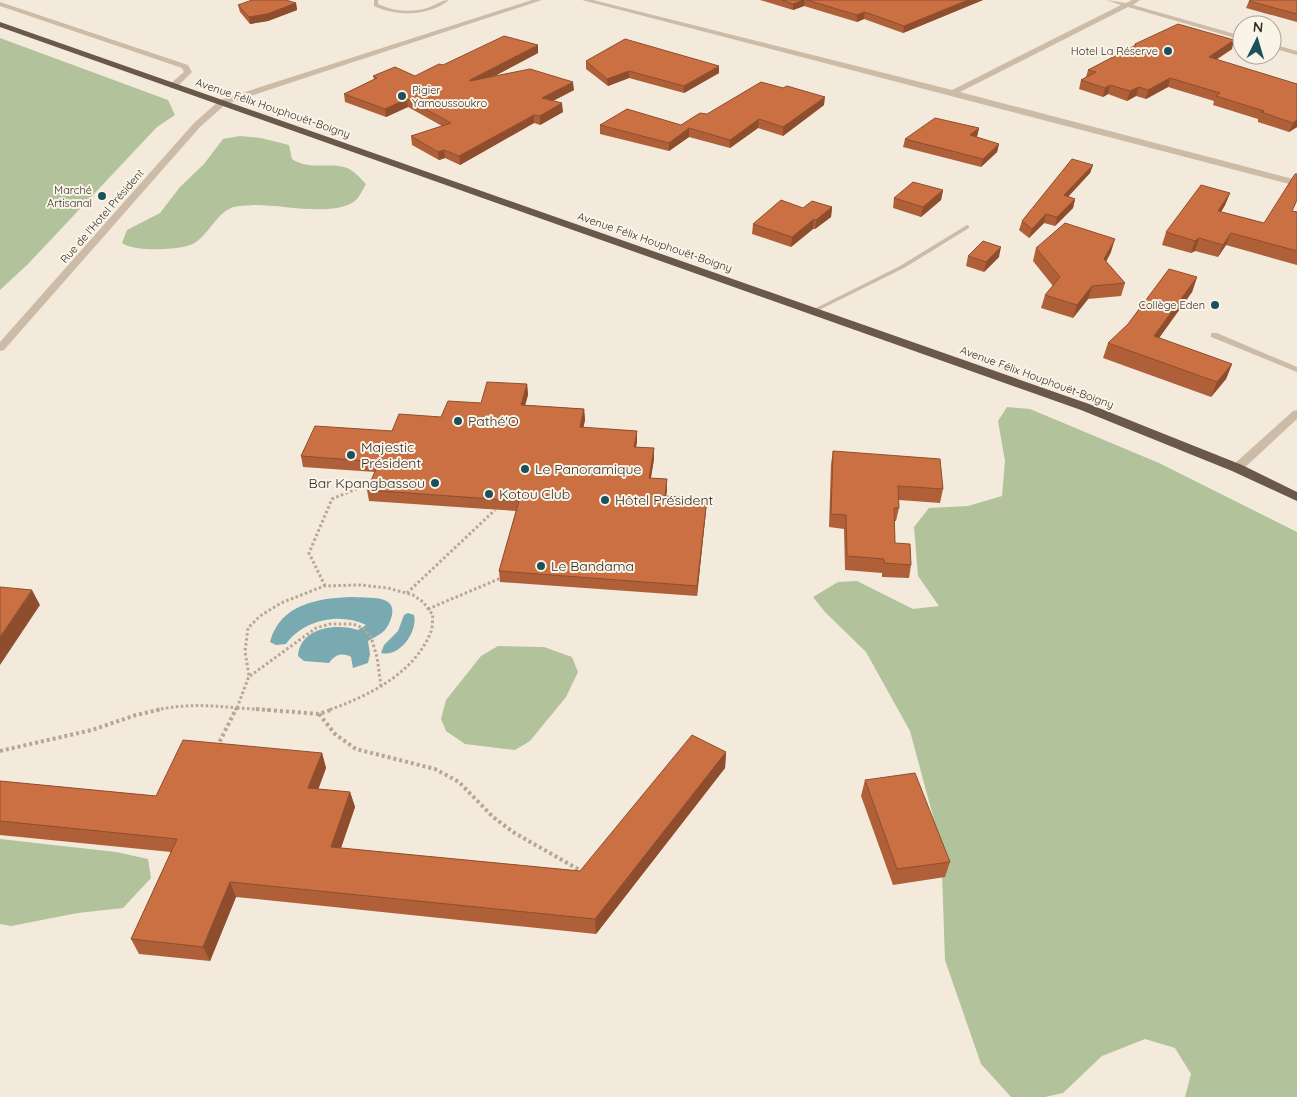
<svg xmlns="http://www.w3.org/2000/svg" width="1297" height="1097" viewBox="0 0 1297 1097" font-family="Quicksand,sans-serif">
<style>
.green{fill:#b2c39b}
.water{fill:#79aab2}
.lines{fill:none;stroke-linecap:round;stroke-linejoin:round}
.path-far1{stroke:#b8a691;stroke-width:3;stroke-dasharray:2.5 2.5;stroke-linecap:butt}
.path{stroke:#b8a691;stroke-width:4;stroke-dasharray:3 3;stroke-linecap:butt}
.service{fill:#ccbba7;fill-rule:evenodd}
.minor{fill:#ccbba7;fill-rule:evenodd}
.trunk{fill:#6a584b;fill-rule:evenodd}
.wall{fill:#af6039}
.shaded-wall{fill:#8e4e2e}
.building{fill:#cb7042;stroke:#8e4e2e}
.poi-dot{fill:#1b515c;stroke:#faf4e8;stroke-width:2}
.labels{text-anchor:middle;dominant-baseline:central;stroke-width:4;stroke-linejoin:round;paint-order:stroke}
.far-poi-label{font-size:11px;fill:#382e28;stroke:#faf4e8;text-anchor:end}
.far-street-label{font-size:11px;fill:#382e28;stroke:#faf4e8}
.poi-label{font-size:14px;fill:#382e28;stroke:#faf4e8;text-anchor:start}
</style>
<rect width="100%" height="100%" fill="#f3eadc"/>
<g class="green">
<polygon points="0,38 168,100 175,115 157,127 28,264 0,290"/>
<path d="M240,136L261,138L289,145L292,159C308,170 327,163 344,167C353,169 360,178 366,184C363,189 360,196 356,200C336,218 280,204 254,205C247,206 238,205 231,208C216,215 209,233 196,242C184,251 133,252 122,243L127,230L160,213L180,187L204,164L223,139Z"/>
<polygon points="1007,407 1030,409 1159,463 1297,532 1297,1097 1185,1097 1191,1074 1175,1048 1145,1039 1102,1056 1063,1093 1045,1097 1011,1097 981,1064 945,960 941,846 910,731 866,652 825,612 813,597 838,582 857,581 913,609 939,606 918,576 914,527 929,508 968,506 1002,496 1005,461 998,421"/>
<polygon points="498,646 544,647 572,657 578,672 566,697 530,741 515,750 465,744 446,731 441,719 446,700 481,656"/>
<polygon points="0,839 116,852 148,859 151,878 123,908 78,913 11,926 0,924"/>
</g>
<g class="water">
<path d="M352,597C363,598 379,596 388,602C397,608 390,624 385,630C380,635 373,638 368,641L370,654L368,663L353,668L351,657C341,652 335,655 329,663L304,661L298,656C300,627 337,623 358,630L366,625C340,612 303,620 286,644L276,645L270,642C280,604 318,598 352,597Z"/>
<path d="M408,613L414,615C418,631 400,658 381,653L384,645L398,631L404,615Z"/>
</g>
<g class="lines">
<g class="path-far1">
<polyline points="325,586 309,553 332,499 373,482"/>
<polyline points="407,593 495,510"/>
<polyline points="428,609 501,578"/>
<polyline points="250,676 316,628 330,624 353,624 363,628 371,637 377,657 381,686"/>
<polyline points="237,708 271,710"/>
<path d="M237,708L249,676L245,651L248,628L260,616L281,603L324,586L360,585L388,588L413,595L423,602L433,615C432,621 433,629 430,634C413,674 368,696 329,710"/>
<path d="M156,710C184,704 209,705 237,708"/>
<polyline points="235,710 237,708"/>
</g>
<g class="path">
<polyline points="256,709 319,714 333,709"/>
<polyline points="319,714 335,734 356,749 435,769 459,782 493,817 513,832 583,872"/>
<polyline points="217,747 236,709"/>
<polyline points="0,751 92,730 136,715 162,709"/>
</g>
<g class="service">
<path d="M374,0H378V4C395,12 413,13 430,7C437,4 442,0 449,0C429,16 398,17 374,6Z"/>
<polygon points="967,225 969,226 969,228 904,268 815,312 813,313 810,311 900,266"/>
<polygon points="1211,333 1217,333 1297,367 1297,372 1211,337"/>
</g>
<g class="minor">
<polygon points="532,0 542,0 226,104 200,127 4,350 0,351 0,342 194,123 220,100"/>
<polygon points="582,0 593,0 952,90 1121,5 1106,0 1126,3 1132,0 1140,0 1133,5 1242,36 1242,40 1128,7 960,92 1297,180 1297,186"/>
<polygon points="0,2 188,65 192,72 176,88 170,88 170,84 184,72 182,68 0,6"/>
<polygon points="1272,44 1297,51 1297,55 1272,48"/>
<polygon points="1297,410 1297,419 1241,471 1233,471 1231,468 1233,465 1293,411"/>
</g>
<polygon class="trunk" points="0,22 1089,404 1242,465 1297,492 1297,501 1232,471 1081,410 0,27"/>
</g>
<g class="wall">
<polygon points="760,0 983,0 903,33 864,19 857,22 804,6 793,10"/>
<polygon points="1297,0 1297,22 1246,8 1249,1"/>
<polygon points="296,3 297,10 268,21 250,24 240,12 238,5"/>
<polygon points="1135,44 1232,49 1216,60 1297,84 1297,127 1289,132 1258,122 1258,119 1213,105 1214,101 1168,87 1146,99 1136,96 1127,101 1108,94 1103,97 1079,89 1081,80 1086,77 1088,70 1134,46"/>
<polygon points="538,53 493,77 574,90 553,101 563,112 540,125 534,123 460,165 445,158 439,160 412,145 411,136 442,126 408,107 386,117 345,102 344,94 374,79 373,76 415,76 443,65"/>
<polygon points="586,61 719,73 684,93 629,78 608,86 586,69"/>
<polygon points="824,105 783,136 758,128 730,148 689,137 669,151 600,134 600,125 681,125 707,114"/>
<polygon points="979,128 977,137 999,144 997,152 981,167 903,147 905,139"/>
<polygon points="1093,165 1090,173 1068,197 1075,199 1073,208 1055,226 1044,223 1029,238 1019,230 1022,221"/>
<polygon points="943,190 941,200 921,217 893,208 894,198"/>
<polygon points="1230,193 1225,205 1221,212 1264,223 1293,211 1297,212 1297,265 1226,245 1218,257 1195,251 1191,253 1162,245 1166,232"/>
<polygon points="832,207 831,217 815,229 813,229 791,247 752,234 753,224 803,208"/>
<polygon points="1036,248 1111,252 1106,262 1125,283 1121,296 1088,299 1073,318 1041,308 1045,295 1053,286 1033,261"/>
<polygon points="968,256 999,257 984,272 966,266"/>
<polygon points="1197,277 1192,292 1159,338 1232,364 1226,379 1211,397 1103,358 1108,343"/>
<polygon points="527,384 528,395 525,405 584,409 585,420 583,428 637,431 637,442 636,447 654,459 651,478 667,490 666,496 707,499 706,510 697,596 500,582 499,571 516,511 369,501 367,490 375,472 303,467 301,456 441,417 481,403"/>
<polygon points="833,451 943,489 940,503 899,500 899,508 896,521 894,521 895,543 911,565 909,578 882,577 882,573 845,570 844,529 829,527 831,464"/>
<polygon points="726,752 725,768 596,934 236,897 210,961 139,954 131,939 171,852 0,835 0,781 156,796 322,753 326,768 318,789 350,792 355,807 341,848 580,871"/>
<polygon points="865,780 950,862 945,877 893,885 861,796"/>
</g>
<g class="shaded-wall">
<polygon points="803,0 805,0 804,6 793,10 793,4"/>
<polygon points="968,0 983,0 903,33 904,26"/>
<polygon points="296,3 297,10 268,21 250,24 249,17"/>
<polygon points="865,12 864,19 857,22 857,15"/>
<polygon points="1234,40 1232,49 1206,66 1209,57"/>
<polygon points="538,45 538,53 471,88 470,80"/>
<polygon points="719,66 719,73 684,93 684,86"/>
<polygon points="629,71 629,78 608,86 607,79"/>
<polygon points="1170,78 1168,87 1146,99 1148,90"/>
<polygon points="573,82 574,90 543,106 542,98"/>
<polygon points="1110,85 1108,94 1103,97 1105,88"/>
<polygon points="1139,87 1136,96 1127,101 1130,91"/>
<polygon points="825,97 824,105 783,136 783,127"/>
<polygon points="407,99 408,107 386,117 385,109"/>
<polygon points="562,103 563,112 540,125 540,116"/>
<polygon points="534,115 534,123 460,165 459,156"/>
<polygon points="759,119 758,128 730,148 730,140"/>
<polygon points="1297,120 1297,127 1289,132 1293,123"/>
<polygon points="689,128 689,137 669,151 669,143"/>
<polygon points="979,128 977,136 969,143 970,135"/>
<polygon points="999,144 997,152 981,167 983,159"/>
<polygon points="444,150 445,158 439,160 438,152"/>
<polygon points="1093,165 1090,173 1061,204 1064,195"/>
<polygon points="943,190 941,200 921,217 923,207"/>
<polygon points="1230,193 1225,205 1214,224 1218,211"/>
<polygon points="1075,199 1073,208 1055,226 1057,217"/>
<polygon points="832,207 831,217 815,229 816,220"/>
<polygon points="1046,214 1044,223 1029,238 1032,229"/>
<polygon points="814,219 813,229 791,247 792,237"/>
<polygon points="1231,233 1226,245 1218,257 1223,245"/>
<polygon points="1199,238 1195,251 1191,253 1195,241"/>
<polygon points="1115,239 1111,252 1100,272 1104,259"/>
<polygon points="1001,247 999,257 984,272 986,262"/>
<polygon points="1197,277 1192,292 1149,352 1154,336"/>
<polygon points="1092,286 1088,299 1073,318 1077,305"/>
<polygon points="1232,364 1226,379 1211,397 1217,382"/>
<polygon points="527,384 528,395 522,416 521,405"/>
<polygon points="584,409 585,420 581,438 580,427"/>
<polygon points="637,431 637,442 634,457 634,447"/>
<polygon points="654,448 654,459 649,488 649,478"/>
<polygon points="667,479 667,490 664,507 665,496"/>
<polygon points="707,499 706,510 697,596 697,586"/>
<polygon points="32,590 40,605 0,665 0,637"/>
<polygon points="726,752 725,768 596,934 595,919"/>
<polygon points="322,753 326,768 313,804 308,788"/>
<polygon points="350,792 355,807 336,862 331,847"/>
<polygon points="230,882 236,897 210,961 203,947"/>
</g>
<g class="building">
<polygon points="252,0 286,0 296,3 267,14 249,17 238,5"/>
<polygon points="782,0 803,0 793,4"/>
<polygon points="807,0 968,0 904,26 865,12 857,15"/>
<polygon points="1251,0 1297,0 1297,14 1249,1"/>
<polygon points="1178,24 1234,40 1209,57 1297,84 1297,120 1293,123 1261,112 1264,111 1216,96 1220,93 1170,78 1148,90 1139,87 1130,91 1110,85 1105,88 1081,80 1096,72 1088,70 1136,45 1135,44"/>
<polygon points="504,36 538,45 470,80 470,81 530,69 573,82 542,98 562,103 540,116 534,115 459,156 444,150 438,152 411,136 451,123 407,99 385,109 344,94 377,78 373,76 395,67 415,76 439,64 443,65"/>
<polygon points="625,39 719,66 684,86 629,71 607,79 586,61"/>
<polygon points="761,82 783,88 787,86 825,97 783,127 759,119 730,140 689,128 669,143 600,125 627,109 681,125 700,113 707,114"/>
<polygon points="935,118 979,128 970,135 999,144 983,159 905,139"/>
<polygon points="1072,159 1093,165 1064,195 1075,199 1057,217 1046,214 1032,229 1022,221"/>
<polygon points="1295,174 1297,174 1297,200 1292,211 1297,212 1297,251 1231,233 1223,245 1199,238 1195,241 1166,232 1201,185 1230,193 1218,211 1264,223"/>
<polygon points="913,182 943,190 923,207 894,198"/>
<polygon points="781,200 803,208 812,201 832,207 816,220 814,219 792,237 753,224"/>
<polygon points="1065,223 1115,239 1104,259 1125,283 1092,286 1077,305 1045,295 1060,277 1036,248"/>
<polygon points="983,241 1001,247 986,262 968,256"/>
<polygon points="1169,269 1197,277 1154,336 1232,364 1217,382 1108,343 1128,324"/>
<polygon points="487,382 527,384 521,405 584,409 580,427 637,431 634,447 654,448 649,478 667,479 665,496 707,499 697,586 499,571 519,501 367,490 379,462 301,456 315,426 392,431 399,414 441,417 448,401 481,403"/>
<polygon points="833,451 940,459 943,489 898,486 899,508 894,508 895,543 910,544 911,565 884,563 884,559 847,556 846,515 831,514"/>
<polygon points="0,587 32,590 0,637"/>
<polygon points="692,735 726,752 595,919 230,882 203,947 131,939 177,839 0,821 0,781 156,796 183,740 322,753 308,788 350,792 331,847 580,871"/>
<polygon points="915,773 950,862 897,869 865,780"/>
</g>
<g class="poi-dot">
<circle cx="1168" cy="51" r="5"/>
<circle cx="402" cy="96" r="5"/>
<circle cx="102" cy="196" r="5"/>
<circle cx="1215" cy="305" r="5"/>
<circle cx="458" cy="421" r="5"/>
<circle cx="351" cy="455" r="5"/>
<circle cx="525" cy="469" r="5"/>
<circle cx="435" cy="483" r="5"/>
<circle cx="489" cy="494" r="5"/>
<circle cx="605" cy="500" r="5"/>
<circle cx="541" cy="566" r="5"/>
</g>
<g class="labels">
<g class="far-poi-label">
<text x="1158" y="51">Hotel La Réserve</text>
<text x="412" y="90" text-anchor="start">Pigier<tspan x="412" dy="13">Yamoussoukro</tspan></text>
<text x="92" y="190">Marché<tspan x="92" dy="13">Artisanal</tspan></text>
<text x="1205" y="305">Collège Eden</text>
</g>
<g class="far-street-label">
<text transform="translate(273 108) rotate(19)">Avenue Félix Houphouët-Boigny</text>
<text transform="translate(102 216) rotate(-49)">Rue de l'Hotel Président</text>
<text transform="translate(655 242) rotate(19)">Avenue Félix Houphouët-Boigny</text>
<text transform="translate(1037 377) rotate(20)">Avenue Félix Houphouët-Boigny</text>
</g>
<g class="poi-label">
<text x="468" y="421">Pathé'O</text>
<text x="361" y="447">Majestic<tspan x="361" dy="16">Président</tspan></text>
<text x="535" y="469">Le Panoramique</text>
<text x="425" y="483" text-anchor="end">Bar Kpangbassou</text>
<text x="499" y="494">Kotou Club</text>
<text x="615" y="500">Hôtel Président</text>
<text x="551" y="566">Le Bandama</text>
</g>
</g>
<g transform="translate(1257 40) rotate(5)"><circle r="24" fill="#faf4e8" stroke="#aca59b"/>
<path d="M0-4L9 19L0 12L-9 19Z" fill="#1b515c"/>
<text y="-8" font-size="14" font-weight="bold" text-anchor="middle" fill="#382e28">N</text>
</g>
</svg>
